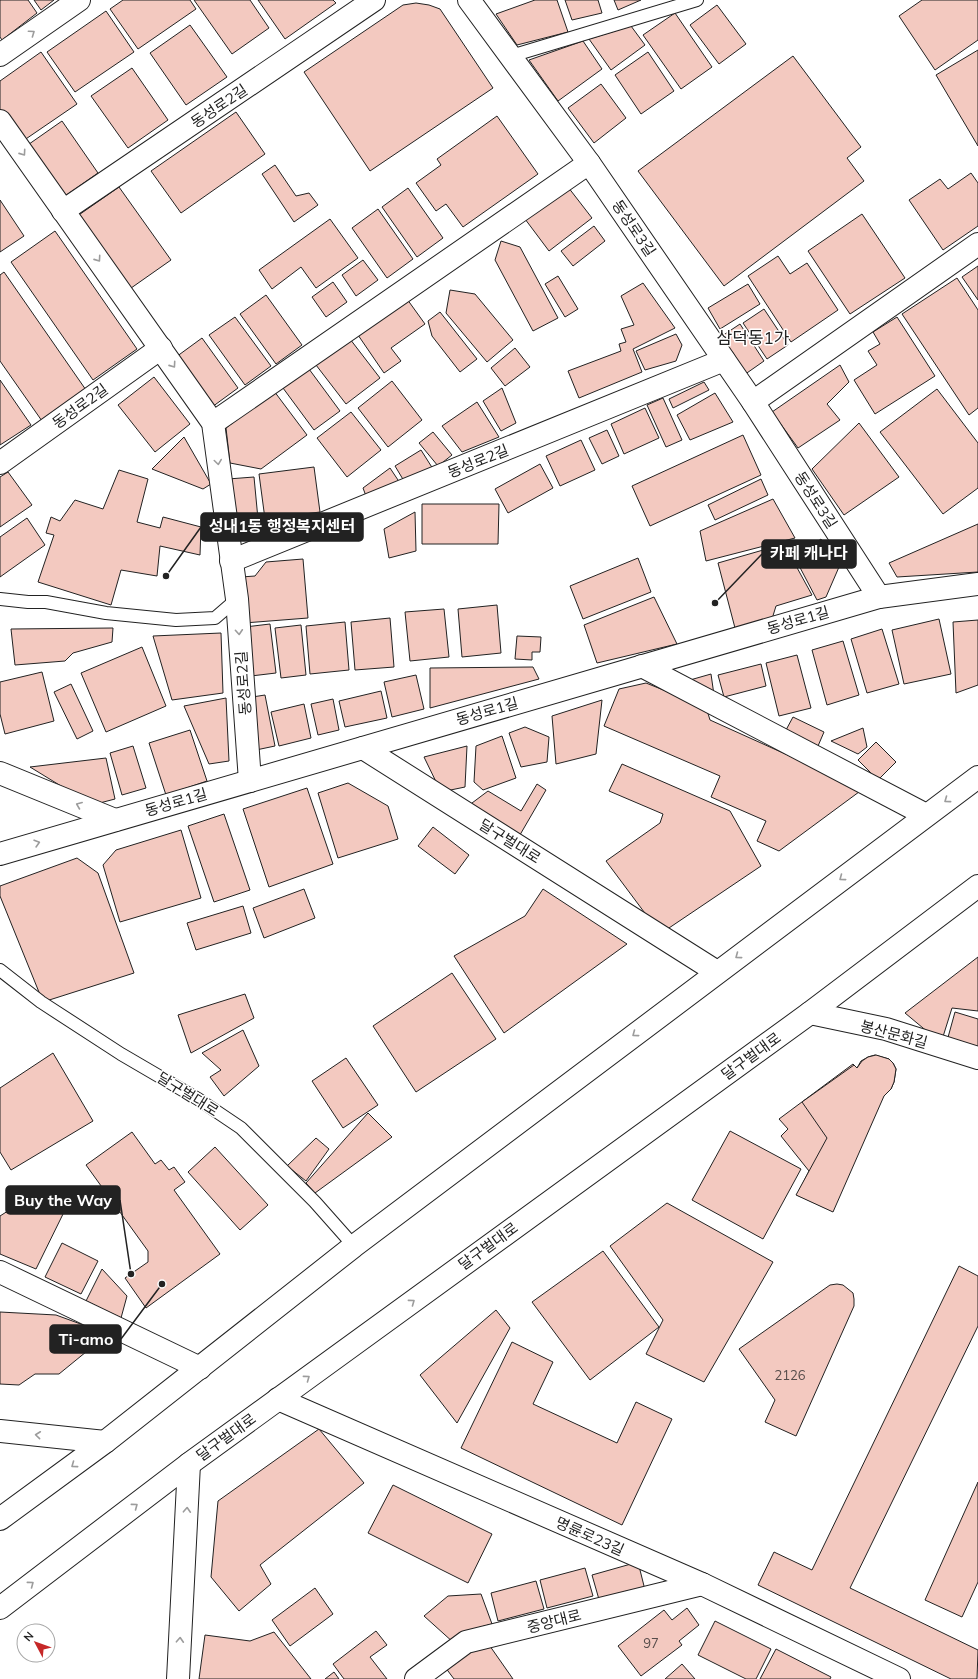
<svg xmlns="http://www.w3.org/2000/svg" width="978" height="1679" viewBox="0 0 978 1679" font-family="Mulish,'Noto Sans KR',sans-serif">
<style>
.building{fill:#f3c9c0;stroke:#222}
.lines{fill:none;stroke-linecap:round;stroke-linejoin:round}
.lane-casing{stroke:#222;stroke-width:14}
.street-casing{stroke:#222;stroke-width:24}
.secondary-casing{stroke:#222;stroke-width:24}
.lane{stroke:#fff;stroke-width:12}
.street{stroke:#fff;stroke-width:22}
.secondary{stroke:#fff;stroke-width:22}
.oneway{stroke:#9c9c9c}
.labels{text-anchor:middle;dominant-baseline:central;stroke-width:3;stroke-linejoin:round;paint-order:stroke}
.number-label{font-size:13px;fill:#564c4a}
.street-label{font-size:15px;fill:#222;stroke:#fff}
.quarter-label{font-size:17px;fill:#222;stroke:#fff}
.leader{fill:none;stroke:#222;stroke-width:1.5}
.callout-dot{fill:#222;stroke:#fff;stroke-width:1.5}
.callout{fill:#222;stroke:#222;stroke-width:1.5}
.callout-label{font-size:16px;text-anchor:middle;font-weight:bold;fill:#fff}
</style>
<rect width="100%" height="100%" fill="#fff"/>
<g class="building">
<polygon points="0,0 28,0 37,13 2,40 0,37"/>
<polygon points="34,0 54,0 41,10"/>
<polygon points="123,0 190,0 196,9 138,49 110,9"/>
<polygon points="194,0 250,0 269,28 232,54"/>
<polygon points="258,0 333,0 336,3 285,39"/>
<polygon points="535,0 557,0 568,32 517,45 496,14"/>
<polygon points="565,0 598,0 602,13 572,20"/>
<polygon points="614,0 641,0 618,10"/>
<polygon points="922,0 978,0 978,40 935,70 899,16"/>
<polygon points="416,3 429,5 440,9 493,88 370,171 304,72 403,5"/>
<polygon points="717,5 746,44 719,64 690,25"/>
<polygon points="106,11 134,52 75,92 47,52"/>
<polygon points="675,13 712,67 681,89 643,35"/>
<polygon points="190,25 227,77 186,105 150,53"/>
<polygon points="631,26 645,45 611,70 589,39"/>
<polygon points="583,41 602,69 558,101 529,60"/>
<polygon points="978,50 978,146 936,75"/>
<polygon points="41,52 77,104 17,145 0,121 0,81"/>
<polygon points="648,52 674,91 641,114 615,75"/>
<polygon points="793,56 861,147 847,158 864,181 724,286 638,171"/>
<polygon points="132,68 168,120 128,148 91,96"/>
<polygon points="601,84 626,118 594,143 568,108"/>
<polygon points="236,112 265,154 181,213 151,171"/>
<polygon points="497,116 538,174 463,227 446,204 436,211 416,183 441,165 437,159"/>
<polygon points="62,121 98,173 58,201 22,149"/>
<polygon points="275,165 296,196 309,193 318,205 294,222 262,174"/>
<polygon points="971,173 978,183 978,226 943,250 909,200 940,179 948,189"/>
<polygon points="119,187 171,260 124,293 73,219"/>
<polygon points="568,187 592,218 549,251 525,219"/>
<polygon points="408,188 443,238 417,257 382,207"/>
<polygon points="0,200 24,236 0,252"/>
<polygon points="378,209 413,259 387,278 352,228"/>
<polygon points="862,214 905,278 850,314 808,251"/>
<polygon points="330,219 358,258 316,288 301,267 272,289 259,270"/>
<polygon points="594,226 605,241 573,266 561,251"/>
<polygon points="55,231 137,349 93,380 11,262"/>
<polygon points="501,241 520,247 558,318 533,331 495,260"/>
<polygon points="778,256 790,274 807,263 838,310 791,342 748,276"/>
<polygon points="363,260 378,280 356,296 342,275"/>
<polygon points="978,266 978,300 962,277"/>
<polygon points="4,272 86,390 42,421 0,361 0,275"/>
<polygon points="558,276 578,309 565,317 545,284"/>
<polygon points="957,278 978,310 978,408 969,415 902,314"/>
<polygon points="333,282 347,302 326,317 312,297"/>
<polygon points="643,283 675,328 633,349 642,372 579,398 568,371 621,351 619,344 626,342 621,329 634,325 621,296"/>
<polygon points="748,284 760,304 720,329 708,308"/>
<polygon points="450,290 475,294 513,340 487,362 446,313"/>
<polygon points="266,295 302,345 276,364 240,314"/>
<polygon points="407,299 425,324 391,348 401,361 384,373 358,335"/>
<polygon points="764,309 788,345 767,359 743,323"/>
<polygon points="440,312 477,359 460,372 432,336 428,321"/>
<polygon points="235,317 271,366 245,385 209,335"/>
<polygon points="897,317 935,376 875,414 854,380 877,365 868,351 880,344 873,332"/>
<polygon points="740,324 764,361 744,375 719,338"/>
<polygon points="676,334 682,345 676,361 645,370 636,351"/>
<polygon points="202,338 238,388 212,407 176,357"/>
<polygon points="350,339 380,378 346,404 316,365"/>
<polygon points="515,348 530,367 505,386 491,368"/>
<polygon points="840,365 849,382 827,404 840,420 798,448 772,412"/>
<polygon points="309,369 340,411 314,430 283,388"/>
<polygon points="154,377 190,424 155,452 118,405"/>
<polygon points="0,380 31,425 0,445"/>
<polygon points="392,381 422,420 388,447 358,408"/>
<polygon points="704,382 709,390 673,408 669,399"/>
<polygon points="502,388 516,423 501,431 483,401"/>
<polygon points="937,389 978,443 978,488 943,514 880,432"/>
<polygon points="274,391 307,435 261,469 230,463 226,428"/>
<polygon points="715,393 733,422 690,440 677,415"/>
<polygon points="663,398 682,440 666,447 647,405"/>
<polygon points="477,402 499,437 462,452 442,426"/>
<polygon points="645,408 659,438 624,454 611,424"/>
<polygon points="351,412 381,450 347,477 317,438"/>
<polygon points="859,423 899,477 844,515 812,469"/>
<polygon points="607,430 619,456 602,464 589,438"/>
<polygon points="433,432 452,455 438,466 419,443"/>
<polygon points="743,435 761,475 650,526 632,486"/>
<polygon points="184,437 211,484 203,489 152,469"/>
<polygon points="581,440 595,470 560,486 546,456"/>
<polygon points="421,450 433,469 404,481 395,466"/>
<polygon points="540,464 553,488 508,513 495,489"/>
<polygon points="314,467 320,512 265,519 259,474"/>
<polygon points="390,468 400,483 366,496 363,488"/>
<polygon points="119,470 148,479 137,522 160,528 163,517 201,527 200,555 160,546 157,576 121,570 111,605 38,582 54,535 46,533 51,517 60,521 75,500 103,509"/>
<polygon points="8,472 32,505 0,527 0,477"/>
<polygon points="254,477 258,519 231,521 228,479"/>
<polygon points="761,479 768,495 715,520 708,505"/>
<polygon points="773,499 795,538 706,561 700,531"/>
<polygon points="422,504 499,504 498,544 422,544"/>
<polygon points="415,512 416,551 389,558 384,529"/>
<polygon points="27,518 45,545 0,577 0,537"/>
<polygon points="978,524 978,572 897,577 889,563"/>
<polygon points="821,539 839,567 826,597 817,600 795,558"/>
<polygon points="784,544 812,595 776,606 772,619 735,628 718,563"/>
<polygon points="638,558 651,592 583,619 570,586"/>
<polygon points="303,559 308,618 244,623 241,577 255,576 266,562"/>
<polygon points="654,597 677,644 597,663 584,625"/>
<polygon points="497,605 501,653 462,657 458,609"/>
<polygon points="444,609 449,657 410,661 405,612"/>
<polygon points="390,618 394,667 355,670 351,622"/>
<polygon points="939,619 951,674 904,684 892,630"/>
<polygon points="978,620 978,685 956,693 953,622"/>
<polygon points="345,622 349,670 310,674 306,626"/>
<polygon points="270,624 276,673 251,676 245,627"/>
<polygon points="301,625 306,675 281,678 275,628"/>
<polygon points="113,628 112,642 73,653 65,661 15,665 11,629"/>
<polygon points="882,629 899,684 867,693 851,639"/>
<polygon points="221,633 223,693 172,700 153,636"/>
<polygon points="517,636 541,637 540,652 532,652 532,660 515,659"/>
<polygon points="843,641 859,695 827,705 812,650"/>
<polygon points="142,647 166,706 106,732 81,673"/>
<polygon points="797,655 811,708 779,716 766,663"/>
<polygon points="761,664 766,686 724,697 718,675"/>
<polygon points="533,667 539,679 430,708 430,668"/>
<polygon points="42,672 54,721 5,734 0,714 0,682"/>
<polygon points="711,674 714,695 683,682"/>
<polygon points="416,675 424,709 392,717 384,682"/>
<polygon points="646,683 706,707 710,720 863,789 779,851 757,841 766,821 711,797 720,776 604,726 619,689"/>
<polygon points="71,684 93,731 77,739 54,692"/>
<polygon points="381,691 387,718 345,727 339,701"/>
<polygon points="265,695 275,746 256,750 246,698"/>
<polygon points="226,698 229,761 209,764 184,706"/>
<polygon points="333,699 339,730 318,735 311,704"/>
<polygon points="602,700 596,754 556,764 552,716"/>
<polygon points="304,704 311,738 279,746 271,712"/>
<polygon points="793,717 824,732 818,746 786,730"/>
<polygon points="525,727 549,737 547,762 521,767 509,733"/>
<polygon points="863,728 867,747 858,754 831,741"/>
<polygon points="190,730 207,781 166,795 149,743"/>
<polygon points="502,736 516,778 483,790 474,782 476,746"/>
<polygon points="876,742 896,762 878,780 858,760"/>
<polygon points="133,746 146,788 122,795 110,753"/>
<polygon points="467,746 465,787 441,792 424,757"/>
<polygon points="106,758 115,799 92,805 30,767"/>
<polygon points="622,764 730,811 761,866 666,930 656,928 606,861 660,823 663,814 609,791"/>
<polygon points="348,783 388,806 398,839 338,858 318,793"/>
<polygon points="537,784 546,790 517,840 464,809 488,791 521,811"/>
<polygon points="307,788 333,864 269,887 243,809"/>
<polygon points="224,814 250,890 214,902 188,826"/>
<polygon points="433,827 469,855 455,874 418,846"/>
<polygon points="181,830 201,898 120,922 103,865 116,850"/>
<polygon points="77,858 98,873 134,973 43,1002 0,896 0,886"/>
<polygon points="304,889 315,918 264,938 253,908"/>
<polygon points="543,889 627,944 504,1033 454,956 525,916"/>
<polygon points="243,906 251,933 196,950 187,923"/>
<polygon points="978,957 978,1011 952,1008 941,1043 905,1013"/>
<polygon points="452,973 496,1039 416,1092 373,1026"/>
<polygon points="245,994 254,1018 191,1053 178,1015"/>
<polygon points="955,1012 978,1019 978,1049 947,1041"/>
<polygon points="243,1030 259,1066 224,1096 210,1077 221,1070 202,1053"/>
<polygon points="53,1053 93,1121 11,1170 0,1152 0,1088"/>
<polygon points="875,1055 889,1059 893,1063 896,1069 894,1082 891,1089 883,1096 832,1211 797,1195 809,1171 781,1136 788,1129 779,1119 853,1064 857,1068 861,1061 868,1057"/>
<polygon points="876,1055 889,1059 893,1063 896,1069 894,1082 891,1089 884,1096 833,1212 796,1195 827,1138 802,1102 854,1065 857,1068 862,1061 868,1057"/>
<polygon points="346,1058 378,1105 343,1128 312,1081"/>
<polygon points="368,1113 392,1137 315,1193 306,1183"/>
<polygon points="730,1131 801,1169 763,1239 692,1200"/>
<polygon points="132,1132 155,1164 161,1160 169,1170 174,1167 185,1182 174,1190 220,1254 146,1308 125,1278 148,1262 148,1251 86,1165"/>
<polygon points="316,1138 329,1149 306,1181 287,1166"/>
<polygon points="215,1147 268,1205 240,1230 188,1172"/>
<polygon points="33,1195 65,1210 36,1269 0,1254 0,1216"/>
<polygon points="667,1203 773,1262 704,1382 646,1354 663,1320 610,1246"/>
<polygon points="62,1243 98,1261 81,1294 45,1277"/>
<polygon points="603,1251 659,1327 590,1380 532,1302"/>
<polygon points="959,1266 978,1276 978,1326 850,1588 978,1650 977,1679 951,1679 758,1585 774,1552 812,1570"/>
<polygon points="102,1269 127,1296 121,1318 86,1301"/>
<polygon points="837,1284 843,1285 853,1293 854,1299 854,1306 796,1436 765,1422 775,1400 739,1349 830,1285"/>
<polygon points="496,1310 510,1328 457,1423 420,1375"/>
<polygon points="0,1312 56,1315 108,1334 59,1374 35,1374 19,1385 0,1384"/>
<polygon points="512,1342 553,1362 533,1404 617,1443 636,1402 672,1419 622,1525 461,1448"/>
<polygon points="319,1429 364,1483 260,1565 271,1584 239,1611 211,1577 218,1501"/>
<polygon points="978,1482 978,1582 962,1617 925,1600"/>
<polygon points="393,1485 492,1534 468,1583 368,1533"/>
<polygon points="638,1562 645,1590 600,1603 592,1575"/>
<polygon points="585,1568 593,1596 547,1608 540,1580"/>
<polygon points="536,1581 544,1609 498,1621 491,1593"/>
<polygon points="315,1588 333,1614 290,1646 272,1620"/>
<polygon points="481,1594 492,1624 466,1631 454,1643 424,1616 448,1596"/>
<polygon points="687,1608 699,1625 679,1641 682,1645 641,1676 618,1646 664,1610 672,1620"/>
<polygon points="715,1621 771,1649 756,1679 746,1679 698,1655"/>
<polygon points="376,1631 387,1645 370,1657 387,1679 344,1679 333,1664"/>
<polygon points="274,1632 311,1679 199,1679 205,1635 250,1641"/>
<polygon points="485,1639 513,1679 454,1679 445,1667"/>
<polygon points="776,1649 831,1677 830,1679 760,1679"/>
<polygon points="682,1664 695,1679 665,1679"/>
<polygon points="334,1672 339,1679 325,1679"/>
</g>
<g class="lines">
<g class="lane-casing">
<g id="lane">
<polyline points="511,56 697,0"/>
<polyline points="0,599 28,602 46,602 106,613 176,620 215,618 237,599"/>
<polyline points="0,970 41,1002 121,1054 198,1099 241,1128 315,1202 354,1246"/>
</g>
</g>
<g class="street-casing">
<g id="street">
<polyline points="469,0 589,163 753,402 879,597"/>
<polyline points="0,55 79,0"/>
<polyline points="0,121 213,423 237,599 250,781"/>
<polyline points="63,211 374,0"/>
<polyline points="753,402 978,244"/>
<polyline points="213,423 589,163"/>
<polyline points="0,463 161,348"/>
<polyline points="231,561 724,360"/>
<polyline points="642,666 926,815"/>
<polyline points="363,748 717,972"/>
<polyline points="810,1013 886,1029 978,1058"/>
<polyline points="0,1272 200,1368"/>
<polyline points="416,1679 466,1642 702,1584"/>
</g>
</g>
<g class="secondary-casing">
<g id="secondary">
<polyline points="0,773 115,820"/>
<polyline points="0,854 879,597 978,584"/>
<polyline points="278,1399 702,1584 899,1679"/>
<polyline points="0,1431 105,1442"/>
<polyline points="0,1519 105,1442 354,1246 978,777"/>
<polyline points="0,1608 189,1464 810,1013 978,886"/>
<polyline points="178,1679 189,1464"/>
</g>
</g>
<use href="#lane" class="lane"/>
<use href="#street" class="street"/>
<use href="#secondary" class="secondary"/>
</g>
<defs><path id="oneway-chevron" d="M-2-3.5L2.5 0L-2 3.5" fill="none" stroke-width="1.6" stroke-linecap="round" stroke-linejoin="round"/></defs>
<g class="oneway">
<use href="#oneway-chevron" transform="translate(32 33) rotate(-35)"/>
<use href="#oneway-chevron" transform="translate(23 153) rotate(55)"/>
<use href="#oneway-chevron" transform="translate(98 259) rotate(55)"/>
<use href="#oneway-chevron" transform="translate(173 365) rotate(55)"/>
<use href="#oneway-chevron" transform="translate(218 462) rotate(82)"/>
<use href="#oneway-chevron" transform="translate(239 632) rotate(86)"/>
<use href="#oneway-chevron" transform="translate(947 800) rotate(144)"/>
<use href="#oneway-chevron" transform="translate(79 805) rotate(-158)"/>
<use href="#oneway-chevron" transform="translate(37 843) rotate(-16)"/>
<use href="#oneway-chevron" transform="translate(842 878) rotate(143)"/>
<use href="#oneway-chevron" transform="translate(738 956) rotate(143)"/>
<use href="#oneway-chevron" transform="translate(635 1034) rotate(143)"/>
<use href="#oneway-chevron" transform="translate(412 1302) rotate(-36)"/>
<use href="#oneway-chevron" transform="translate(307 1378) rotate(-36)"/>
<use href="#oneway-chevron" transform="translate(38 1435) rotate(-174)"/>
<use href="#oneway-chevron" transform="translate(74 1465) rotate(144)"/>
<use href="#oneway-chevron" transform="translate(135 1506) rotate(-37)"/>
<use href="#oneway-chevron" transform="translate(187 1510) rotate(-87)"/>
<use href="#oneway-chevron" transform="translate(31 1584) rotate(-37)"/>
<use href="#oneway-chevron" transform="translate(180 1640) rotate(-87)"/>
</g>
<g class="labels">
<g class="number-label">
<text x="790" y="1375">2126</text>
<text x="651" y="1643">97</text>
</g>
<g class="street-label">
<text transform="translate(219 106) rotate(-34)">동성로2길</text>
<text transform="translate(634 228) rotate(56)">동성로3길</text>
<text transform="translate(80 406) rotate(-36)">동성로2길</text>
<text transform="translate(478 461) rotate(-22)">동성로2길</text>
<text transform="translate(816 500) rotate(57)">동성로3길</text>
<text transform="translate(798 620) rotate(-16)">동성로1길</text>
<text transform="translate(243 683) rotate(-94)">동성로2길</text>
<text transform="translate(487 711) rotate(-16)">동성로1길</text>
<text transform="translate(176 802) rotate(-16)">동성로1길</text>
<text transform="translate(510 841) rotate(32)">달구벌대로</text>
<text transform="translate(894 1034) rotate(15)">봉산문화길</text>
<text transform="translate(751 1056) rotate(-36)">달구벌대로</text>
<text transform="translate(188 1094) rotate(32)">달구벌대로</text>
<text transform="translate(488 1246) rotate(-36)">달구벌대로</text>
<text transform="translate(226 1437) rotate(-36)">달구벌대로</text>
<text transform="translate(590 1536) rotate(24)">명륜로23길</text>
<text transform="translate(554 1621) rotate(-14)">중앙대로</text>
</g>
<g class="quarter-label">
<text x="753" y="337">삼덕동1가</text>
</g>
</g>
<path class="leader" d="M166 576L201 527M715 603L762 554M131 1274L120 1200M162 1284L121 1339"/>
<g class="callout-dot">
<circle cx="166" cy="576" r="4"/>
<circle cx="715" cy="603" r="4"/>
<circle cx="131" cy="1274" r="4"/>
<circle cx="162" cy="1284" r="4"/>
</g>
<g class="callout">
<rect x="201" y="513" width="162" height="28" rx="4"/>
<rect x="762" y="540" width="94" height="28" rx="4"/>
<rect x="6" y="1186" width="114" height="28" rx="4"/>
<rect x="50" y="1325" width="71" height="28" rx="4"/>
</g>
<g class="callout-label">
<text x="282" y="532">성내1동 행정복지센터</text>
<text x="809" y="559">카페 캐나다</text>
<text x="63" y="1206">Buy the Way</text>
<text x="86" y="1345">Ti-amo</text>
</g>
<g transform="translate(36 1643) rotate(311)"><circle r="19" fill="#ffffff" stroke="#a7a7a7"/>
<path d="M0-3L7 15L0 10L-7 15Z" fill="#c62828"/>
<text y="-6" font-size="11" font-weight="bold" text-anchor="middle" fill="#222222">N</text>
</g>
</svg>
